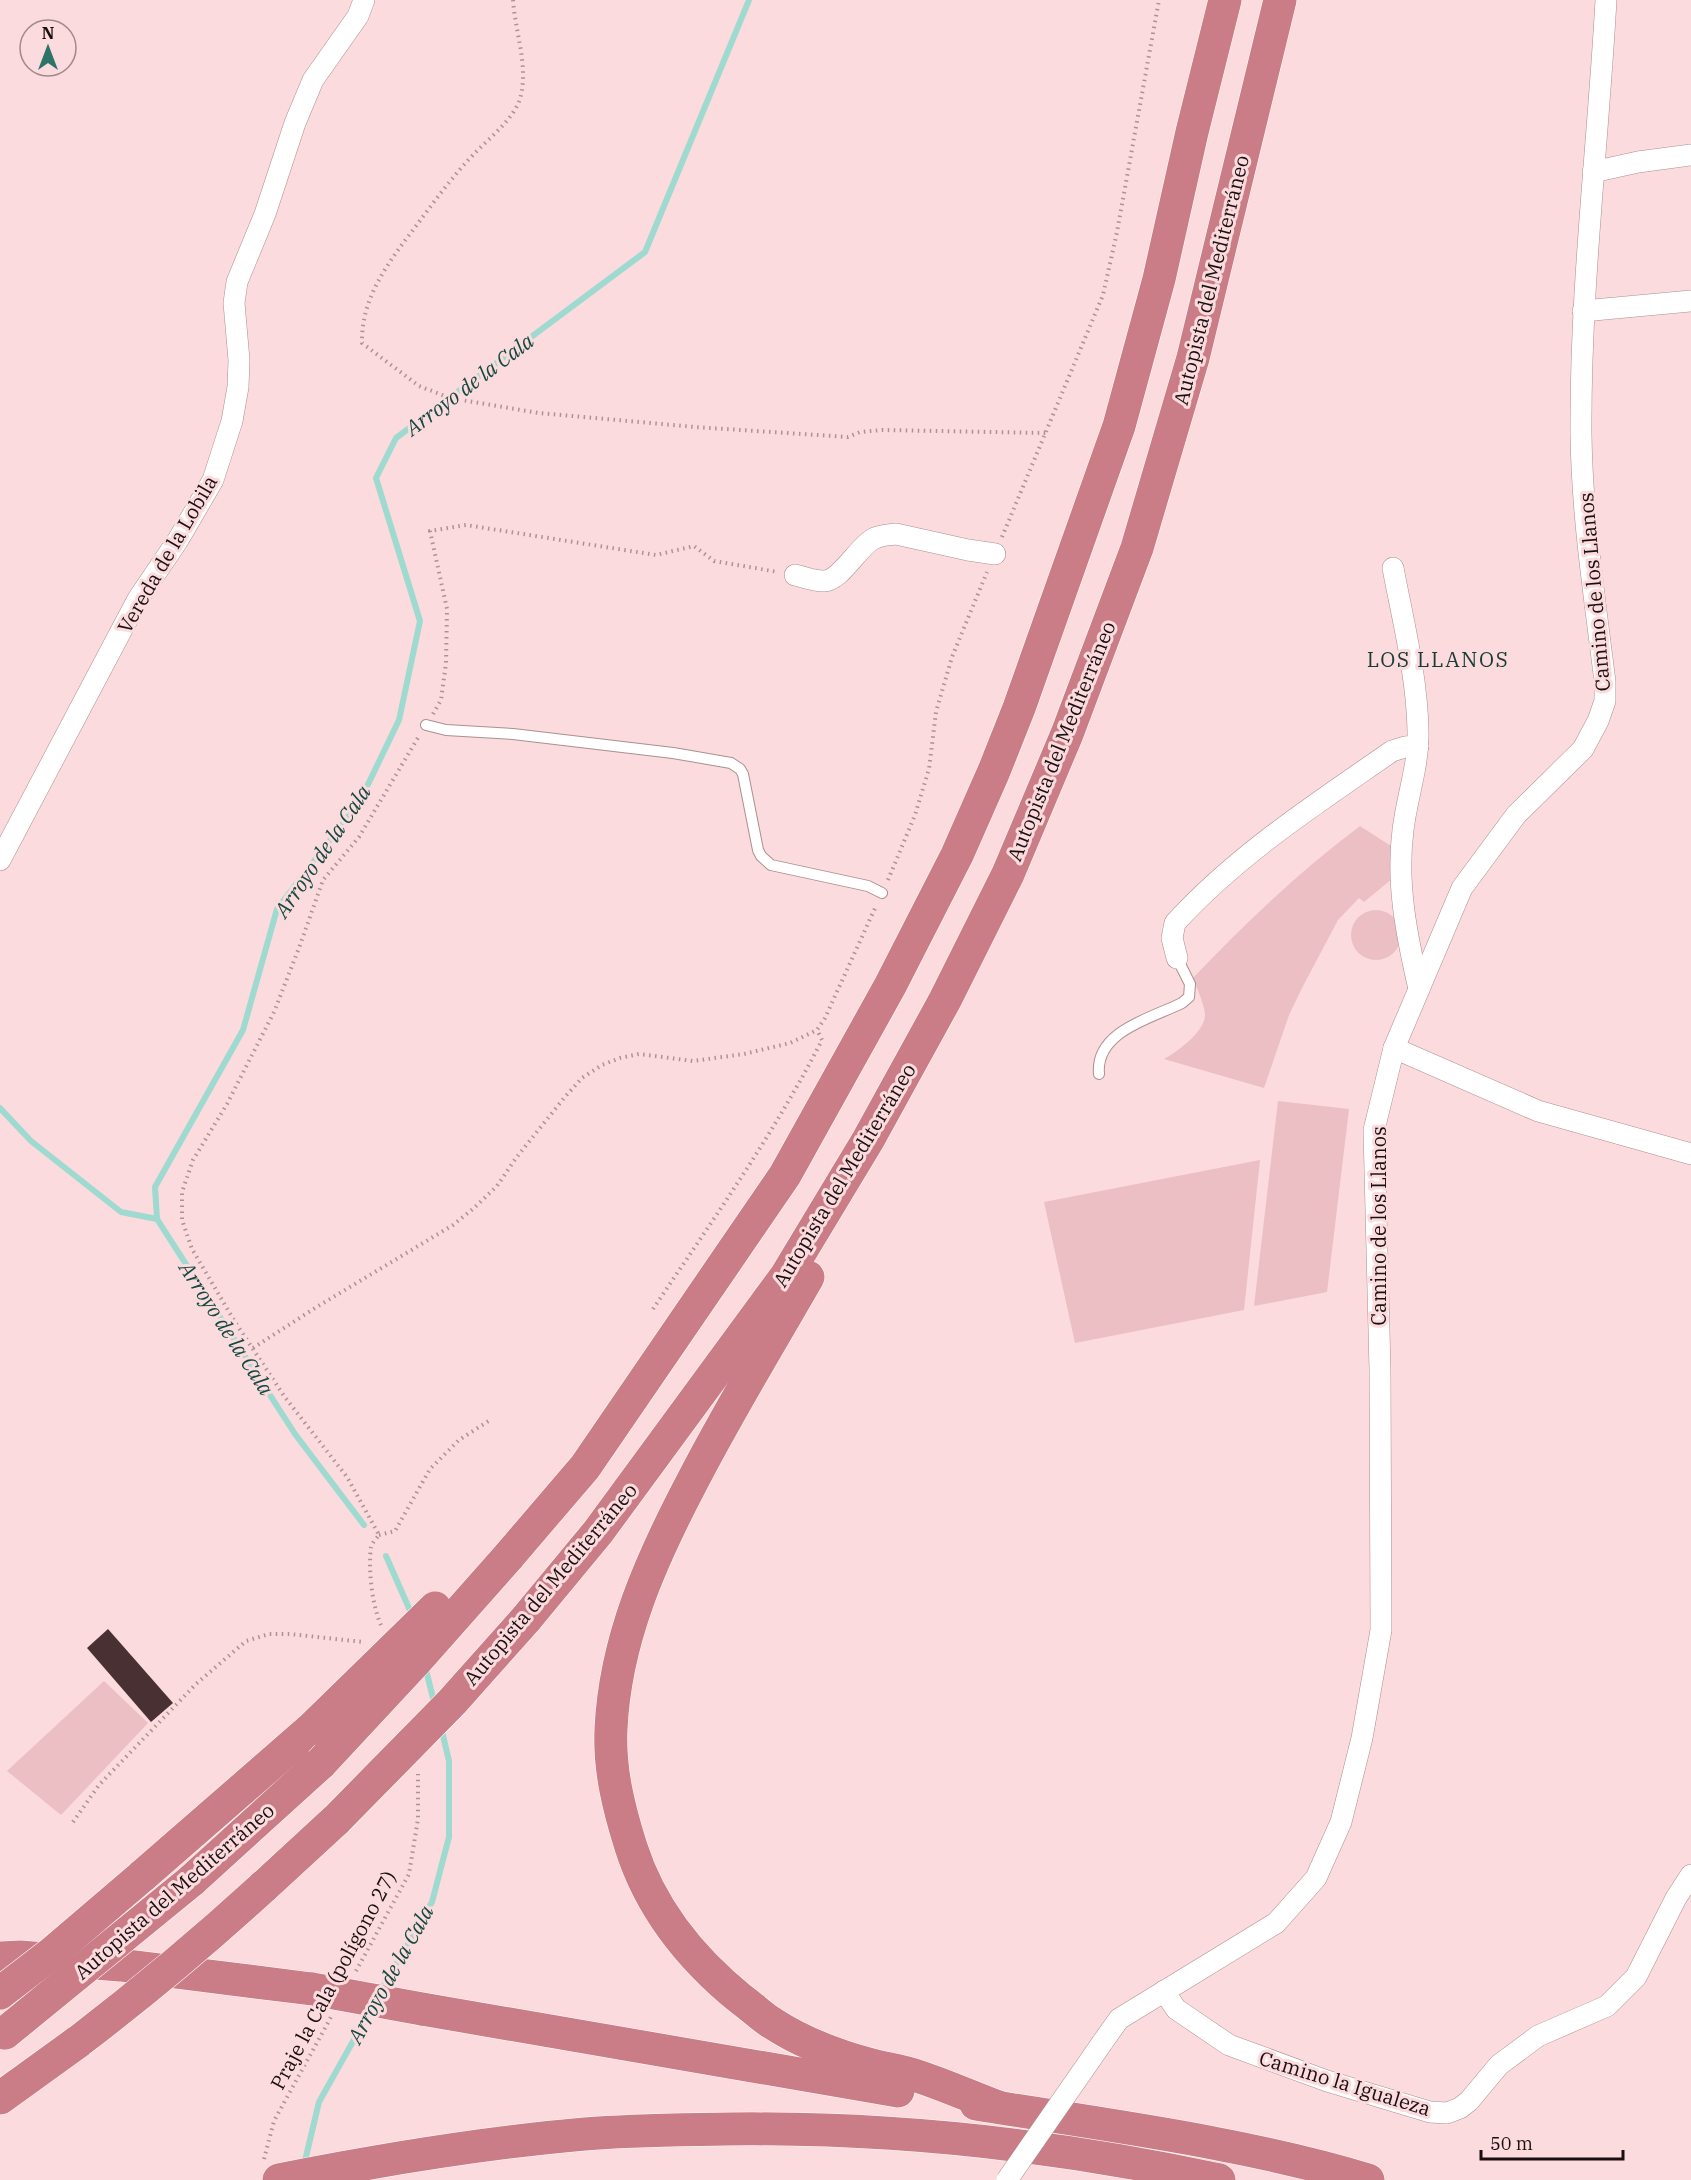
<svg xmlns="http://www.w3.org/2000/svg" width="1691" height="2180" viewBox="0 0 1691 2180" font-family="'IBM Plex Serif',serif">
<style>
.green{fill:#ebbfc3}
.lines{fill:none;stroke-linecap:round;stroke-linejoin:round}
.stream{stroke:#9edacf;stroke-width:6}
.building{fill:#493133}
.lane-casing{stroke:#ac8f91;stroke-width:12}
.street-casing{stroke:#ac8f91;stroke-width:22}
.highway-casing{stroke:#fff;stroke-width:34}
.path{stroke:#ab9395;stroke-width:4;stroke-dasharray:1.5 4.5;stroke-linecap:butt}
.lane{stroke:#fff;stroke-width:10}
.street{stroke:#fff;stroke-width:21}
.highway{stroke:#ca7d86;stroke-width:33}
.street-bridge-casing{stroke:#ac8f91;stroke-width:22;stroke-linecap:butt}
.highway-bridge-casing{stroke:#fff;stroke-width:34;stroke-linecap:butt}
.street-bridge{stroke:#fff;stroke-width:21}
.highway-bridge{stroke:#ca7d86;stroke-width:33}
.labels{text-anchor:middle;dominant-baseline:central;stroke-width:6;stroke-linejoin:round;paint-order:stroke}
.street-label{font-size:20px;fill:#190f10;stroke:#fbdbdd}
.water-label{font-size:21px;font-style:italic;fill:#134840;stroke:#fbdbdd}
.neighbourhood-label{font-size:21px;letter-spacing:1.5px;fill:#193a35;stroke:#fbdbdd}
</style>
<rect width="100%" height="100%" fill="#fbdbdd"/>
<g class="green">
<path d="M1360,826L1394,848L1393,878L1364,902L1359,898L1338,920L1302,988L1289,1015L1264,1088L1164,1059C1177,1052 1206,1031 1205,1014C1204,1003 1197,989 1193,978C1245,923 1300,871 1360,826Z"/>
<circle cx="1376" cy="935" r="25"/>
<polygon points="1278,1101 1349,1109 1327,1292 1254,1306"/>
<polygon points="1260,1160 1244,1310 1075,1343 1044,1202"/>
<polygon points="104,1681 148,1723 61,1815 7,1771"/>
</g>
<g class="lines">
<g class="stream">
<polyline points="0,1108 31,1141 121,1212 157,1219"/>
<polyline points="364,1525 295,1434 157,1219 155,1187 243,1030 277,909 360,801 399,720 420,621 376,478 396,438 645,252 749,0"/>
<polyline points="386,1556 412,1615"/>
<polyline points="425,1666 435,1706"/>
<polyline points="381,1991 432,1902 449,1837 449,1761 441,1727"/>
<polyline points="304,2165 319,2102 370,2011"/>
</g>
</g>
<polygon class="building" points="108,1629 173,1703 151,1722 87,1648"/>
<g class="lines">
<g class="lane-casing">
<g id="lane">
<polyline points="426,725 446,730 513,734 673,753 731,763 740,769 743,774 758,850 761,856 771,865 868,886 882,893"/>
<path d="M1099,1074C1095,1031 1152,1018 1182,1003L1189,997L1190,984L1177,958"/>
</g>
</g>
<g class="street-casing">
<g id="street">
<polyline points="1593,172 1638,162 1691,155"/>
<polyline points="1583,311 1691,301"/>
<path d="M1393,568C1403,621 1417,676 1418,731C1419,765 1407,796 1403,830C1396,884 1407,937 1419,989"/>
<path d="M795,575C804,577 814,581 823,581C840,582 857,548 873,539C880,535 888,535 896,534L968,550L995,554"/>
<polyline points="0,860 138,599 178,540 213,480 232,421 238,387 239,360 234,303 237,282 265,214 295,123 313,80 358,16 364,0"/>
<path d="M1177,958L1172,938L1175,923C1238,854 1316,804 1392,751L1405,747L1418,746"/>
<polyline points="1394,1048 1538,1111 1691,1154"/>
<polyline points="1164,1991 1176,2009 1229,2045 1327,2081 1430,2112 1447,2113 1460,2108 1469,2101 1499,2065 1538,2036 1607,2006 1636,1977 1676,1898 1691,1875"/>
<path d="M1102,2043L1119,2019L1276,1923L1316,1878L1341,1822L1362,1738L1381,1630L1380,1370L1374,1130L1394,1048L1462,888L1516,815L1583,749L1598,721L1605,701V682C1595,600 1582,517 1581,434C1580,289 1598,145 1606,0"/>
</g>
</g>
<g class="highway-casing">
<g id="highway">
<path d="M808,1277C769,1345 728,1412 692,1482C651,1560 615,1640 611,1729C609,1770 619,1809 631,1847C651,1910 691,1959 742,2000C752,2007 762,2017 772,2023C801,2042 835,2055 868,2064C882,2068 897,2070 911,2074C940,2083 969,2096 998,2107"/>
<polyline points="508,1557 585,1467 785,1175 890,986 957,855 994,771 1019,708 1119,426 1159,279 1192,132 1225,0"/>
<polyline points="526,1619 598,1532 786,1276 868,1140 945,1000 1008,874 1067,734 1137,548 1193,358 1280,0"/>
<polyline points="141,1877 311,1729"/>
<polyline points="191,1881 321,1763"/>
<polyline points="262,1888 337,1819"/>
<polyline points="0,1958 20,1957 120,1965 312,1989"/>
<polyline points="422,2009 898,2091"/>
<polyline points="0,2098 79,2041"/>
<path d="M976,2104C1107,2125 1241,2142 1368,2180"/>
<path d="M279,2180C380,2160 482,2143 585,2134C633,2130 680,2130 728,2129C894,2127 1057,2145 1219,2180"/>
</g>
</g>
<g class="path">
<path d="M513,0C515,31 528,64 521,95C516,118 489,138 473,155C453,176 436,199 419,222C392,258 361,295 362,343L419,386L450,398L539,413L695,427L848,437L860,432L882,430L1046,433"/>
<polyline points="1002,537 1103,295 1117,232 1159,0"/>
<polyline points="433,714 441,700 446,663 447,609 430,531 466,525 656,555 694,546 714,561 778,572"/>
<polyline points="888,880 915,815 929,769 936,712 952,657 987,572"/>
<path d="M653,1309C712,1221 774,1134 822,1040L817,1030"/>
<polyline points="253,1348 315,1308 453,1225 474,1208 497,1186 516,1158 564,1098 582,1078 602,1065 620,1058 639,1054 693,1061 744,1054 790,1043 817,1030 825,1018 876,906"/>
<polyline points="379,1535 395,1531 430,1469 459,1440 490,1420"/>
<path d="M381,1625C372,1605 368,1569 371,1547C372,1543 376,1539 379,1535L347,1477L284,1396L235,1322L192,1249L182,1220V1192L193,1160L227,1104L274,1012L299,948L323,880L359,837L419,736"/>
<polyline points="73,1822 99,1785 196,1684 246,1641 269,1634 290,1634 363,1642"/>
<polyline points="356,1971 409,1874 418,1819 418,1774"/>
<polyline points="264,2159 274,2121 331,2017"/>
</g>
<use href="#lane" class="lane"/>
<use href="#street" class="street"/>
<use href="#highway" class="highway"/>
<g class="street-bridge-casing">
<polyline id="street-bridge" points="1007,2180 1102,2043"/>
</g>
<g class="highway-bridge-casing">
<g id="highway-bridge">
<polyline points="311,1729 435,1608"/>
<polyline points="321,1763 415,1662 508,1557"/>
<polyline points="337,1819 452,1702 526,1619"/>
<polyline points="312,1989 422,2009"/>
<polyline points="0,1993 52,1953 141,1877"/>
<polyline points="5,2033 191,1881"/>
<path d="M79,2041C142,1993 203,1942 262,1888"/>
</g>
</g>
<use href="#street-bridge" class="street-bridge"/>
<use href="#highway-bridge" class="highway-bridge"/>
</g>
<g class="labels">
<g class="street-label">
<text transform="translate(1211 280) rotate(-76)">Autopista del Mediterráneo</text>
<text transform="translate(167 554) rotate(-60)">Vereda de la Lobila</text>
<text transform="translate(1594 592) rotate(-95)">Camino de los Llanos</text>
<text transform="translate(1061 741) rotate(-68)">Autopista del Mediterráneo</text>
<text transform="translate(844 1175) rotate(-59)">Autopista del Mediterráneo</text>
<text transform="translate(1378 1226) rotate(-90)">Camino de los Llanos</text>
<text transform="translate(550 1584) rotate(-50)">Autopista del Mediterráneo</text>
<text transform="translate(174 1891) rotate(-41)">Autopista del Mediterráneo</text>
<text transform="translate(333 1980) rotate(-62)">Praje la Cala (polígono 27)</text>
<text transform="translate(1345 2083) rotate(17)">Camino la Igualeza</text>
</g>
<g class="water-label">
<text transform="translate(469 384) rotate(-37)">Arroyo de la Cala</text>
<text transform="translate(322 851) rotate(-56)">Arroyo de la Cala</text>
<text transform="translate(227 1328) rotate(57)">Arroyo de la Cala</text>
<text transform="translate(390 1974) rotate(-61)">Arroyo de la Cala</text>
</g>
<g class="neighbourhood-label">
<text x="1438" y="659">LOS LLANOS</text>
</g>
</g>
<g transform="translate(48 48)"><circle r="28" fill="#fbdbdd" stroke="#a1898b" stroke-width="1.5"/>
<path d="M0-4.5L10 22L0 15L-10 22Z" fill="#2d7368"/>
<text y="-9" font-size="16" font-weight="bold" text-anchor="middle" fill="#190f10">N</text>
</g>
<path d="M1481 2150v9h142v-9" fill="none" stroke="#190f10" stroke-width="3"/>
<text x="1490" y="2150" font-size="18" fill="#190f10" stroke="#fbdbdd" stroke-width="4.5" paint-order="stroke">50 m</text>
</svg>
